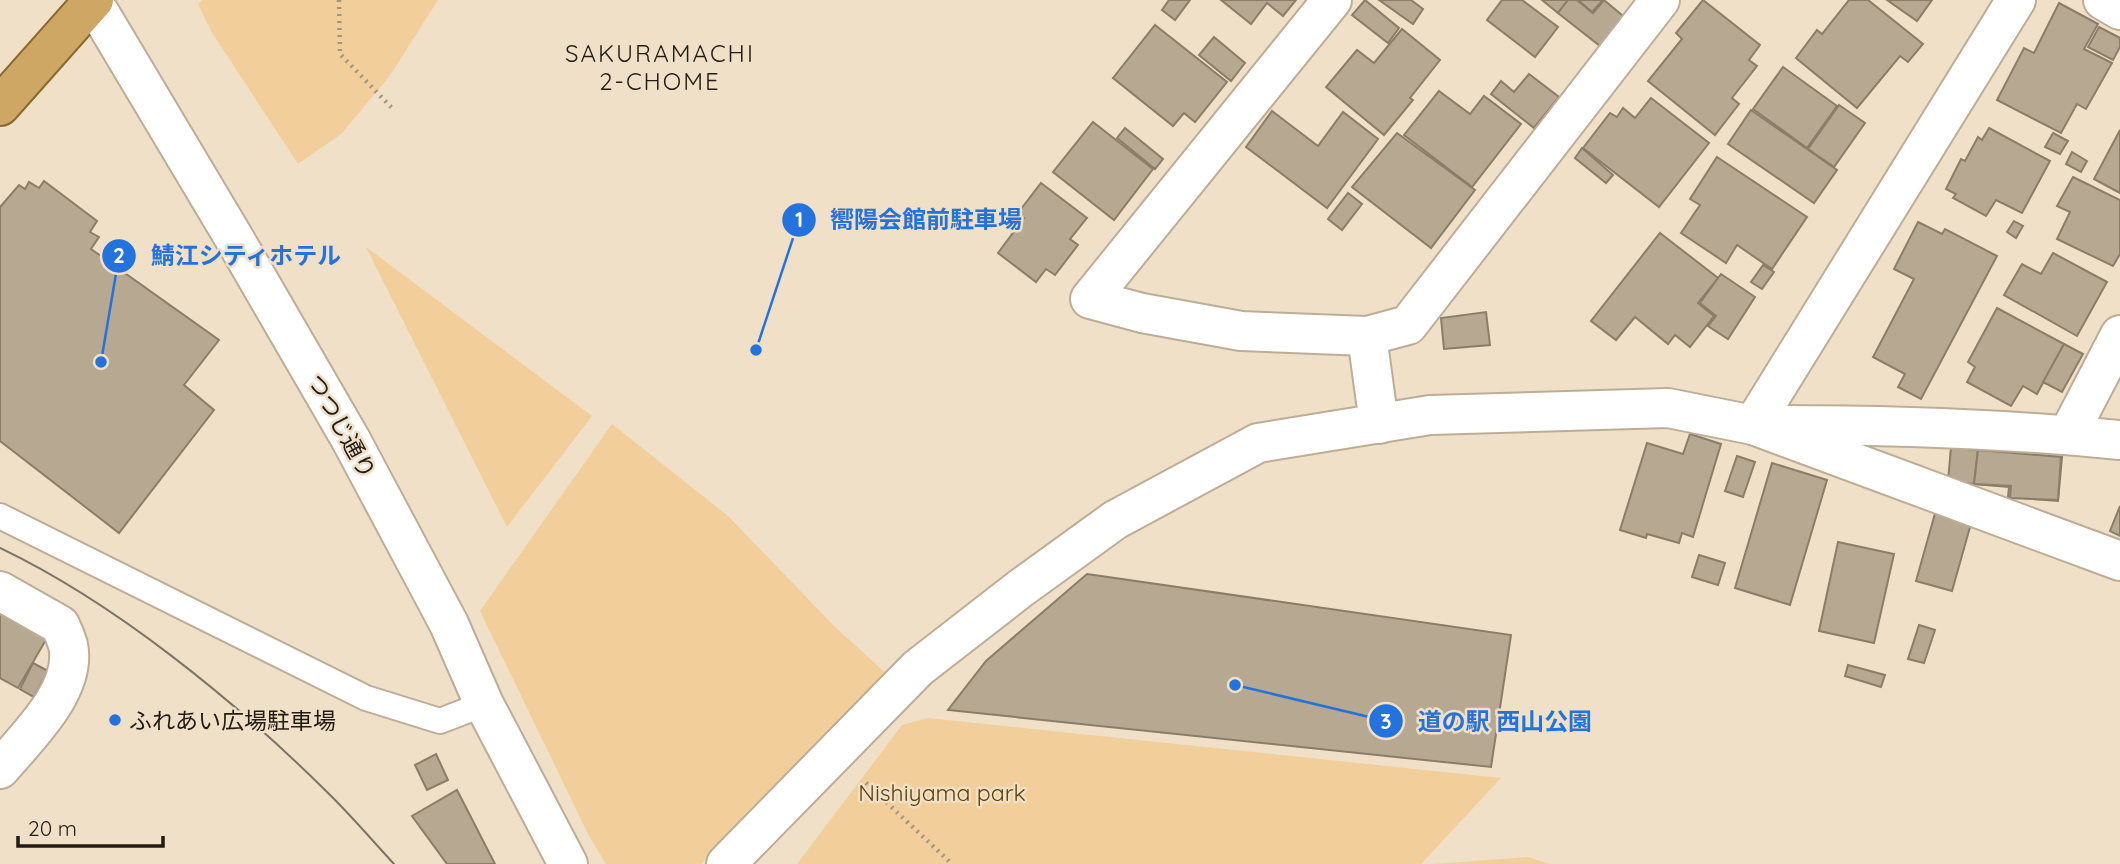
<svg xmlns="http://www.w3.org/2000/svg" width="2120" height="864" viewBox="0 0 2120 864" font-family="Quicksand,'Noto Sans JP',sans-serif">
<style>
.green{fill:#f1ce9a}
.building{fill:#b7a891;stroke:#8b7d67;stroke-width:2}
.lines{fill:none;stroke-linecap:round;stroke-linejoin:round}
.service-casing{stroke:#bdad97;stroke-width:28}
.minor-casing{stroke:#bdad97;stroke-width:42}
.tertiary-casing{stroke:#bdad97;stroke-width:42}
.trunk-casing{stroke:#8a682f;stroke-width:42}
.path{stroke:#a29583;stroke-width:4.5;stroke-dasharray:2 5;stroke-linecap:butt}
.service{stroke:#fff;stroke-width:24}
.minor{stroke:#fff;stroke-width:38}
.tertiary{stroke:#fff;stroke-width:38}
.trunk{stroke:#cfa764;stroke-width:38}
.tram{stroke:#7e7464;stroke-width:2}
.poi-dot{fill:#2372dd;stroke:#f0e0c8;stroke-width:2.5}
.labels{text-anchor:middle;dominant-baseline:central;stroke-width:5;stroke-linejoin:round;paint-order:stroke}
.street-label{font-size:23px;fill:#211b12;stroke:#f0e0c8}
.poi-label{font-size:23px;fill:#211b12;stroke:#f0e0c8;text-anchor:start}
.park-label{font-size:23px;fill:#604102;stroke:#f0e0c8}
.neighbourhood-label{font-size:24px;letter-spacing:2px;fill:#211b12;stroke:#f0e0c8}
.leader{fill:none;stroke:#2372dd;stroke-width:2.5}
.callout-dot{fill:#2372dd;stroke:#f0e0c8;stroke-width:2.5}
.mark-label{font-size:21px;text-anchor:middle;font-weight:bold;fill:#fff}
.callout-label{font-size:24px;text-anchor:middle;font-weight:bold;fill:#2372dd;stroke:#f0e0c8;stroke-width:5;stroke-linejoin:round;paint-order:stroke}
</style>
<rect width="100%" height="100%" fill="#f0e0c8"/>
<g class="green">
<polygon points="202,0 438,0 389,77 341,134 298,164 211,31 198,4"/>
<polygon points="366,247 592,416 507,527"/>
<polygon points="612,424 728,516 835,627 889,676 701,864 606,864 589,836 480,611"/>
<polygon points="928,718 1501,778 1421,864 797,864 902,725"/>
<polygon points="1528,857 1550,864 1434,864"/>
</g>
<g class="building">
<polygon points="1169,0 1190,0 1175,20 1162,10"/>
<polygon points="1221,0 1296,0 1283,16 1267,3 1251,24"/>
<polygon points="1365,0 1399,28 1388,43 1352,15"/>
<polygon points="1379,0 1411,0 1423,9 1413,24"/>
<polygon points="1502,0 1522,0 1558,27 1535,57 1487,20"/>
<polygon points="1542,0 1568,0 1558,13"/>
<polygon points="1568,0 1577,0 1593,13 1604,0 1623,16 1600,46 1558,13"/>
<polygon points="1578,0 1603,0 1592,12"/>
<polygon points="1703,0 1760,45 1749,60 1757,66 1732,98 1739,104 1715,135 1648,81 1682,39 1676,33"/>
<polygon points="1849,0 1868,0 1923,44 1908,62 1900,56 1857,108 1796,58 1817,30 1822,34"/>
<polygon points="1887,0 1932,0 1917,21"/>
<polygon points="2059,3 2098,24 2084,49 2112,63 2086,109 2077,104 2061,133 1997,100 2024,48 2034,53"/>
<polygon points="1155,25 1227,82 1195,122 1184,113 1173,126 1113,78"/>
<polygon points="2099,27 2120,38 2120,47 2113,60 2088,47"/>
<polygon points="1402,29 1440,60 1410,98 1413,100 1384,135 1326,87 1357,50 1374,63"/>
<polygon points="1214,37 1245,63 1231,81 1199,55"/>
<polygon points="1783,67 1837,106 1807,148 1753,109"/>
<polygon points="1529,74 1559,97 1534,128 1491,94 1501,81 1514,92"/>
<polygon points="1439,91 1470,114 1484,96 1521,124 1472,187 1404,135"/>
<polygon points="1651,98 1709,143 1659,207 1583,148 1610,113 1617,117 1623,108 1635,118"/>
<polygon points="1839,105 1865,123 1834,167 1808,149"/>
<polygon points="1751,110 1837,170 1814,203 1728,144"/>
<polygon points="1272,111 1318,146 1343,112 1378,139 1327,208 1246,147"/>
<polygon points="1093,122 1153,169 1114,220 1053,172"/>
<polygon points="1125,128 1163,159 1155,169 1117,138"/>
<polygon points="1989,128 2050,161 2022,213 1996,200 1986,216 1953,198 1956,194 1946,189 1961,159 1965,161 1978,137 1982,140"/>
<polygon points="2120,130 2120,193 2094,179"/>
<polygon points="1397,133 1475,190 1431,248 1352,187"/>
<polygon points="2053,133 2068,141 2060,154 2045,147"/>
<polygon points="1582,148 1613,175 1606,183 1575,158"/>
<polygon points="2072,152 2087,161 2081,172 2066,164"/>
<polygon points="1717,157 1807,217 1772,269 1737,245 1726,263 1681,233 1700,205 1690,199"/>
<polygon points="2073,177 2120,200 2120,254 2113,266 2057,239 2070,212 2057,206"/>
<polygon points="44,181 97,221 90,232 99,237 91,249 219,340 184,385 214,410 119,533 0,441 0,207 19,185 25,189 29,182 39,188"/>
<polygon points="1041,183 1087,218 1070,239 1078,245 1055,275 1046,269 1036,282 998,253 1024,218 1018,213"/>
<polygon points="1348,193 1362,204 1342,230 1328,219"/>
<polygon points="2014,221 2023,226 2016,238 2007,232"/>
<polygon points="1918,222 1942,234 1945,229 1997,256 1921,399 1898,387 1905,374 1873,357 1914,279 1894,269"/>
<polygon points="1660,233 1718,278 1698,303 1714,316 1690,347 1675,335 1668,344 1635,317 1616,340 1591,321"/>
<polygon points="2053,253 2107,282 2077,336 2004,295 2022,264 2041,274"/>
<polygon points="1763,265 1774,272 1762,289 1751,282"/>
<polygon points="1721,274 1755,297 1728,339 1708,326 1716,316 1700,303"/>
<polygon points="1997,308 2064,344 2037,394 2023,386 2011,406 1967,382 1975,367 1968,362"/>
<polygon points="1486,312 1490,345 1444,349 1441,318"/>
<polygon points="2064,344 2083,354 2062,392 2043,382"/>
<polygon points="1690,434 1721,444 1693,537 1682,533 1679,543 1647,534 1646,538 1620,530 1647,443 1683,454"/>
<polygon points="1951,448 1976,450 1973,483 1949,481"/>
<polygon points="1951,448 1978,450 1974,484 1948,481"/>
<polygon points="1978,450 2062,457 2058,501 2008,497 2009,487 1975,484"/>
<polygon points="1978,450 2061,457 2058,500 2010,498 2011,486 1974,484"/>
<polygon points="1737,456 1755,462 1743,497 1725,491"/>
<polygon points="1772,463 1827,480 1790,605 1735,588"/>
<polygon points="2120,506 2120,536 2110,531"/>
<polygon points="1936,510 1972,520 1952,591 1916,581"/>
<polygon points="1838,542 1894,554 1874,643 1819,631"/>
<polygon points="1699,555 1725,563 1718,585 1692,577"/>
<polygon points="1087,574 1511,635 1491,767 948,710 986,661"/>
<polygon points="0,612 47,638 18,688 0,678"/>
<polygon points="1919,625 1935,630 1924,663 1908,659"/>
<polygon points="33,663 48,671 34,697 20,689"/>
<polygon points="1848,665 1885,675 1881,687 1845,676"/>
<polygon points="436,754 448,780 427,790 415,765"/>
<polygon points="457,790 495,864 447,864 412,816"/>
</g>
<g class="lines">
<g class="service-casing">
<polyline id="service" points="0,516 366,698 440,721 484,704"/>
</g>
<g class="minor-casing">
<g id="minor">
<polyline points="1332,0 1090,299 1142,313 1241,331 1367,336"/>
<polyline points="2103,0 2120,10"/>
<polyline points="1379,424 1367,336 1408,325 1660,0"/>
<polyline points="1753,425 2016,0"/>
<path d="M1780,425C1893,425 2007,429 2120,440"/>
<polyline points="2068,435 2120,335"/>
<path d="M0,591L60,625C63,631 66,638 68,645C78,690 26,738 0,769"/>
<polyline points="726,864 918,668 1021,588 1115,520 1258,443 1430,415 1668,408 1753,425 2120,561"/>
</g>
</g>
<g class="tertiary-casing">
<polyline id="tertiary" points="92,0 234,238 351,440 449,624 484,704 568,864"/>
</g>
<g class="trunk-casing">
<polyline id="trunk" points="0,106 94,0"/>
</g>
<g class="path">
<polyline points="339,0 340,54 392,108"/>
<polyline points="866,783 952,864"/>
</g>
<use href="#service" class="service"/>
<use href="#minor" class="minor"/>
<use href="#tertiary" class="tertiary"/>
<use href="#trunk" class="trunk"/>
<path class="tram" d="M0,548C115,603 234,700 325,790C349,813 371,839 394,864"/>
</g>
<circle class="poi-dot" cx="115" cy="720" r="7"/>
<g class="labels">
<g class="street-label">
<text transform="translate(342 426) rotate(61)">つつじ通り</text>
</g>
<g class="poi-label">
<text x="129" y="720">ふれあい広場駐車場</text>
</g>
<g class="park-label">
<text x="942" y="792">Nishiyama park</text>
</g>
<g class="neighbourhood-label">
<text x="660" y="53">SAKURAMACHI<tspan x="660" dy="28">2-CHOME</tspan></text>
</g>
</g>
<path class="leader" d="M756 350L799 220M101 362L119 256M1235 685L1386 721"/>
<g class="callout-dot">
<circle cx="756" cy="350" r="7"/>
<circle cx="101" cy="362" r="7"/>
<circle cx="1235" cy="685" r="7"/>
<circle cx="799" cy="220" r="18"/>
<circle cx="119" cy="256" r="18"/>
<circle cx="1386" cy="721" r="18"/>
</g>
<g class="mark-label">
<text x="799" y="227">1</text>
<text x="119" y="263">2</text>
<text x="1386" y="729">3</text>
</g>
<g class="callout-label">
<text x="926" y="228">嚮陽会館前駐車場</text>
<text x="246" y="264">鯖江シティホテル</text>
<text x="1505" y="730">道の駅 西山公園</text>
</g>
<path d="M18 836v10h145v-10" fill="none" stroke="#211b12" stroke-width="3.5"/>
<text x="28" y="836" font-size="21" fill="#211b12" stroke="#f0e0c8" stroke-width="5" paint-order="stroke">20 m</text>
</svg>
